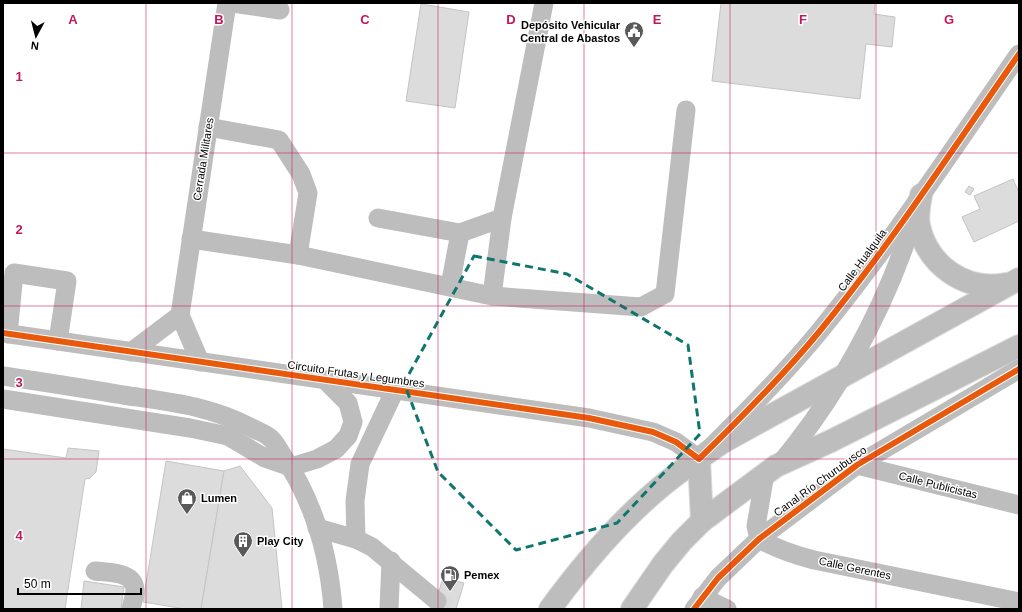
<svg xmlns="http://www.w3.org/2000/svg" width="1022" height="612" viewBox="0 0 1022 612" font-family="Helvetica,sans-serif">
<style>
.building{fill:#dcdcdc;stroke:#c4c4c4}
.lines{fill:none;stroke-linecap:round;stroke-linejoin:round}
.minor-tunnel{stroke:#d9d9d9;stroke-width:19;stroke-dasharray:19 10;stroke-linecap:butt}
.major-casing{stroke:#dbdbdb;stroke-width:24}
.minor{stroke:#bdbdbd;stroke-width:19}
.major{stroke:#bdbdbd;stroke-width:22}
.cycleway-casing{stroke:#fff;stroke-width:8}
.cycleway{stroke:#e8590c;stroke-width:6}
.marked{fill:none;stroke:#0f766e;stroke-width:3;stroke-dasharray:8 5;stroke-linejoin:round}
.grid{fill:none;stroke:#c2185b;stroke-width:1;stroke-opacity:0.55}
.labels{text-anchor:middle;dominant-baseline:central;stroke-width:3;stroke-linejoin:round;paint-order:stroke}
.poi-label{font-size:11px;font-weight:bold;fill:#000;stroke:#fff;text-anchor:start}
.street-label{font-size:11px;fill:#000;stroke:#fff}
.grid-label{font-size:13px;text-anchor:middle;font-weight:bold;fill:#c2185b;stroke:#fff;stroke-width:3;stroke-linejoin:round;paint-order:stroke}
</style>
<rect width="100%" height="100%" fill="#fff"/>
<g class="building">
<polygon points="721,3 875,3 874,14 895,17 892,47 866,44 860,99 712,81"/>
<polygon points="421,4 469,12 455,108 406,101"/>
<polygon points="1013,179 1019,193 1019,221 974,242 962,217 980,209 974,196"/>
<polygon points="969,186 974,189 970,195 965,192"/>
<polygon points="68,448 99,451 96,472 90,478 85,479 65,609 3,609 3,449 66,458"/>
<polygon points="166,461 224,471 201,609 185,609 143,602"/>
<polygon points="240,466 272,508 282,609 201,609 224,471"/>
<polygon points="443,577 464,583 456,609 434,609"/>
<polygon points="84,581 124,587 121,609 81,609"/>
</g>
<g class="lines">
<polyline class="minor-tunnel" points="437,601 449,609"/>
<g class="major-casing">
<g id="major">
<path d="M921,195C919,206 917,216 919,226C928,266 966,292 1006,284"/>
<polyline points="699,459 702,521"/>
<path d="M550,609C583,564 620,520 663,485C682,469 703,456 723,442L1019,279"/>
<polyline points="632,609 663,564 682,541 702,521 776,466 831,441 1019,346"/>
</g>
</g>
<g class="minor">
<polyline points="232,3 280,10"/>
<polyline points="208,127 279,140 301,174 308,193 298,255"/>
<polyline points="378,218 460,233 450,286"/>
<polyline points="460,233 502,218"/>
<polyline points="191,239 298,255 492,296 641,307 665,294 686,110"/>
<polyline points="492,296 502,218 544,3"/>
<path d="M3,333L589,418L653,432L676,442L699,459C741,418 782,377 819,332C891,244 954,147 1019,54"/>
<polyline points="8,334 14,273 67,281 58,341"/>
<polyline points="131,352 180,315"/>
<polyline points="200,362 180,315 227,3"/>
<path d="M3,376C43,382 83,388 123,395C169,402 207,405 250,427C256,430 264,433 269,437C275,441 279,450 283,456C314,502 329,555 333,609"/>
<polyline points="3,399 190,428 228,436 265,458 291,467 317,459 336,449 348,436 353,422 348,403 326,381"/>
<path d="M779,465C826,409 864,345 892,278C900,257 910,235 915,212"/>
<polyline points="857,465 1019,505"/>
<path d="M765,474L756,526L759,539C777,549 794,555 814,560L1019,602"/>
<polyline points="317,528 356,539 372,547 437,601"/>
<polyline points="356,539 355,501 360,464 395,390"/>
<path d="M95,571C109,573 134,571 135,590C135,596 132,603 131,609"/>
<polyline points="702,597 727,609"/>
<polyline points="389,609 391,561"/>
<polyline points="694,609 718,578 759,539 857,465 1019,369"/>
</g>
<use href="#major" class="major"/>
<g class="cycleway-casing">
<g id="cycleway">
<path d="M3,333L589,418L653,432L676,442L699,459C741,418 782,377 819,332C891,244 954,147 1019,54"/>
<polyline points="694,609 718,578 759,539 857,465 1019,369"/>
</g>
</g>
<use href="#cycleway" class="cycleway"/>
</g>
<path class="marked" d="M474,256L567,274L688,345L700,434L617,523L516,550L438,472L404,383Z"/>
<path class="grid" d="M146,3V609M292,3V609M438,3V609M584,3V609M730,3V609M876,3V609M3,153H1019M3,306H1019M3,459H1019"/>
<defs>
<g id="civic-pin" transform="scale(1)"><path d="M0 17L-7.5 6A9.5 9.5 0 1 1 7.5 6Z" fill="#595959" stroke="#fff"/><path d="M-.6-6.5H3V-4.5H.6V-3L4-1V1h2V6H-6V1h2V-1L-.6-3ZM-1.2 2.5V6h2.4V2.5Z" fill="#fff"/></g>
<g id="shop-pin" transform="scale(1)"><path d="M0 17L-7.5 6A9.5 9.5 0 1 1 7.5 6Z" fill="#595959" stroke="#fff"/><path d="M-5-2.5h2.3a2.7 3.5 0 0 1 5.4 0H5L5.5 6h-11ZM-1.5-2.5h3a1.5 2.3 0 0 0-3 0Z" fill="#fff"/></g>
<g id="building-pin" transform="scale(1)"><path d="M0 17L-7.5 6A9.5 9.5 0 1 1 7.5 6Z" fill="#595959" stroke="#fff"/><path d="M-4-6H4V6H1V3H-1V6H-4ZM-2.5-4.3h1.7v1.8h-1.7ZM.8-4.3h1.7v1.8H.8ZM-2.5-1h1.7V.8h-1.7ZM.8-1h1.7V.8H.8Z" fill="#fff"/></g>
<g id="fuel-pin" transform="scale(1)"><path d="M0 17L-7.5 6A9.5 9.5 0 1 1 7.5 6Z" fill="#595959" stroke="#fff"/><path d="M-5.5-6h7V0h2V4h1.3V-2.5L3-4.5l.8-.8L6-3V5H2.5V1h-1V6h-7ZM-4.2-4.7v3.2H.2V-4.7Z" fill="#fff"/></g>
</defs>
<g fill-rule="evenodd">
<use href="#civic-pin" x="634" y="31"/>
<use href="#shop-pin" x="187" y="498"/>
<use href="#building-pin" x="243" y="541"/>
<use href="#fuel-pin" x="450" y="575"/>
</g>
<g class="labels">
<g class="poi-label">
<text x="620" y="25" text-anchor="end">Depósito Vehicular<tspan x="620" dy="13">Central de Abastos</tspan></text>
<text x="201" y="498">Lumen</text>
<text x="257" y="541">Play City</text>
<text x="464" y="575">Pemex</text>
</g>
<g class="street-label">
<text transform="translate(203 159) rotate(-81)">Cerrada Militares</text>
<text transform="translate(862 260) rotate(-54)">Calle Hualquila</text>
<text transform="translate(356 374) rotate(8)">Circuito Frutas y Legumbres</text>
<text transform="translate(820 481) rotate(-36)">Canal Río Churubusco</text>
<text transform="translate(938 485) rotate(14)">Calle Publicistas</text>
<text transform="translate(855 568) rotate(12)">Calle Gerentes</text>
</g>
</g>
<g class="grid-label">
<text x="73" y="24">A</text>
<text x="219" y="24">B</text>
<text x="365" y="24">C</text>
<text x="511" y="24">D</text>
<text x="657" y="24">E</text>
<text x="803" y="24">F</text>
<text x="949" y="24">G</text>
<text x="19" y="81">1</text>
<text x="19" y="234">2</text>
<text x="19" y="387">3</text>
<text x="19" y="540">4</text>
</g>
<rect width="1022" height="612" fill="none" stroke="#000000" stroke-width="8"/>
<g transform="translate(36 36) rotate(187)" stroke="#ffffff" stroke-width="3" paint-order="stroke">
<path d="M0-3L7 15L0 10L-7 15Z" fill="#000000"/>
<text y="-6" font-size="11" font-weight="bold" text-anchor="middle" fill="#000000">N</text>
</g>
<path d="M18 588v6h123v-6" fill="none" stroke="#000000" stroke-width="2"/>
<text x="24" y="588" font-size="12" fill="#000000" stroke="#ffffff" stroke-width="3" paint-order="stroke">50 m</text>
</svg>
